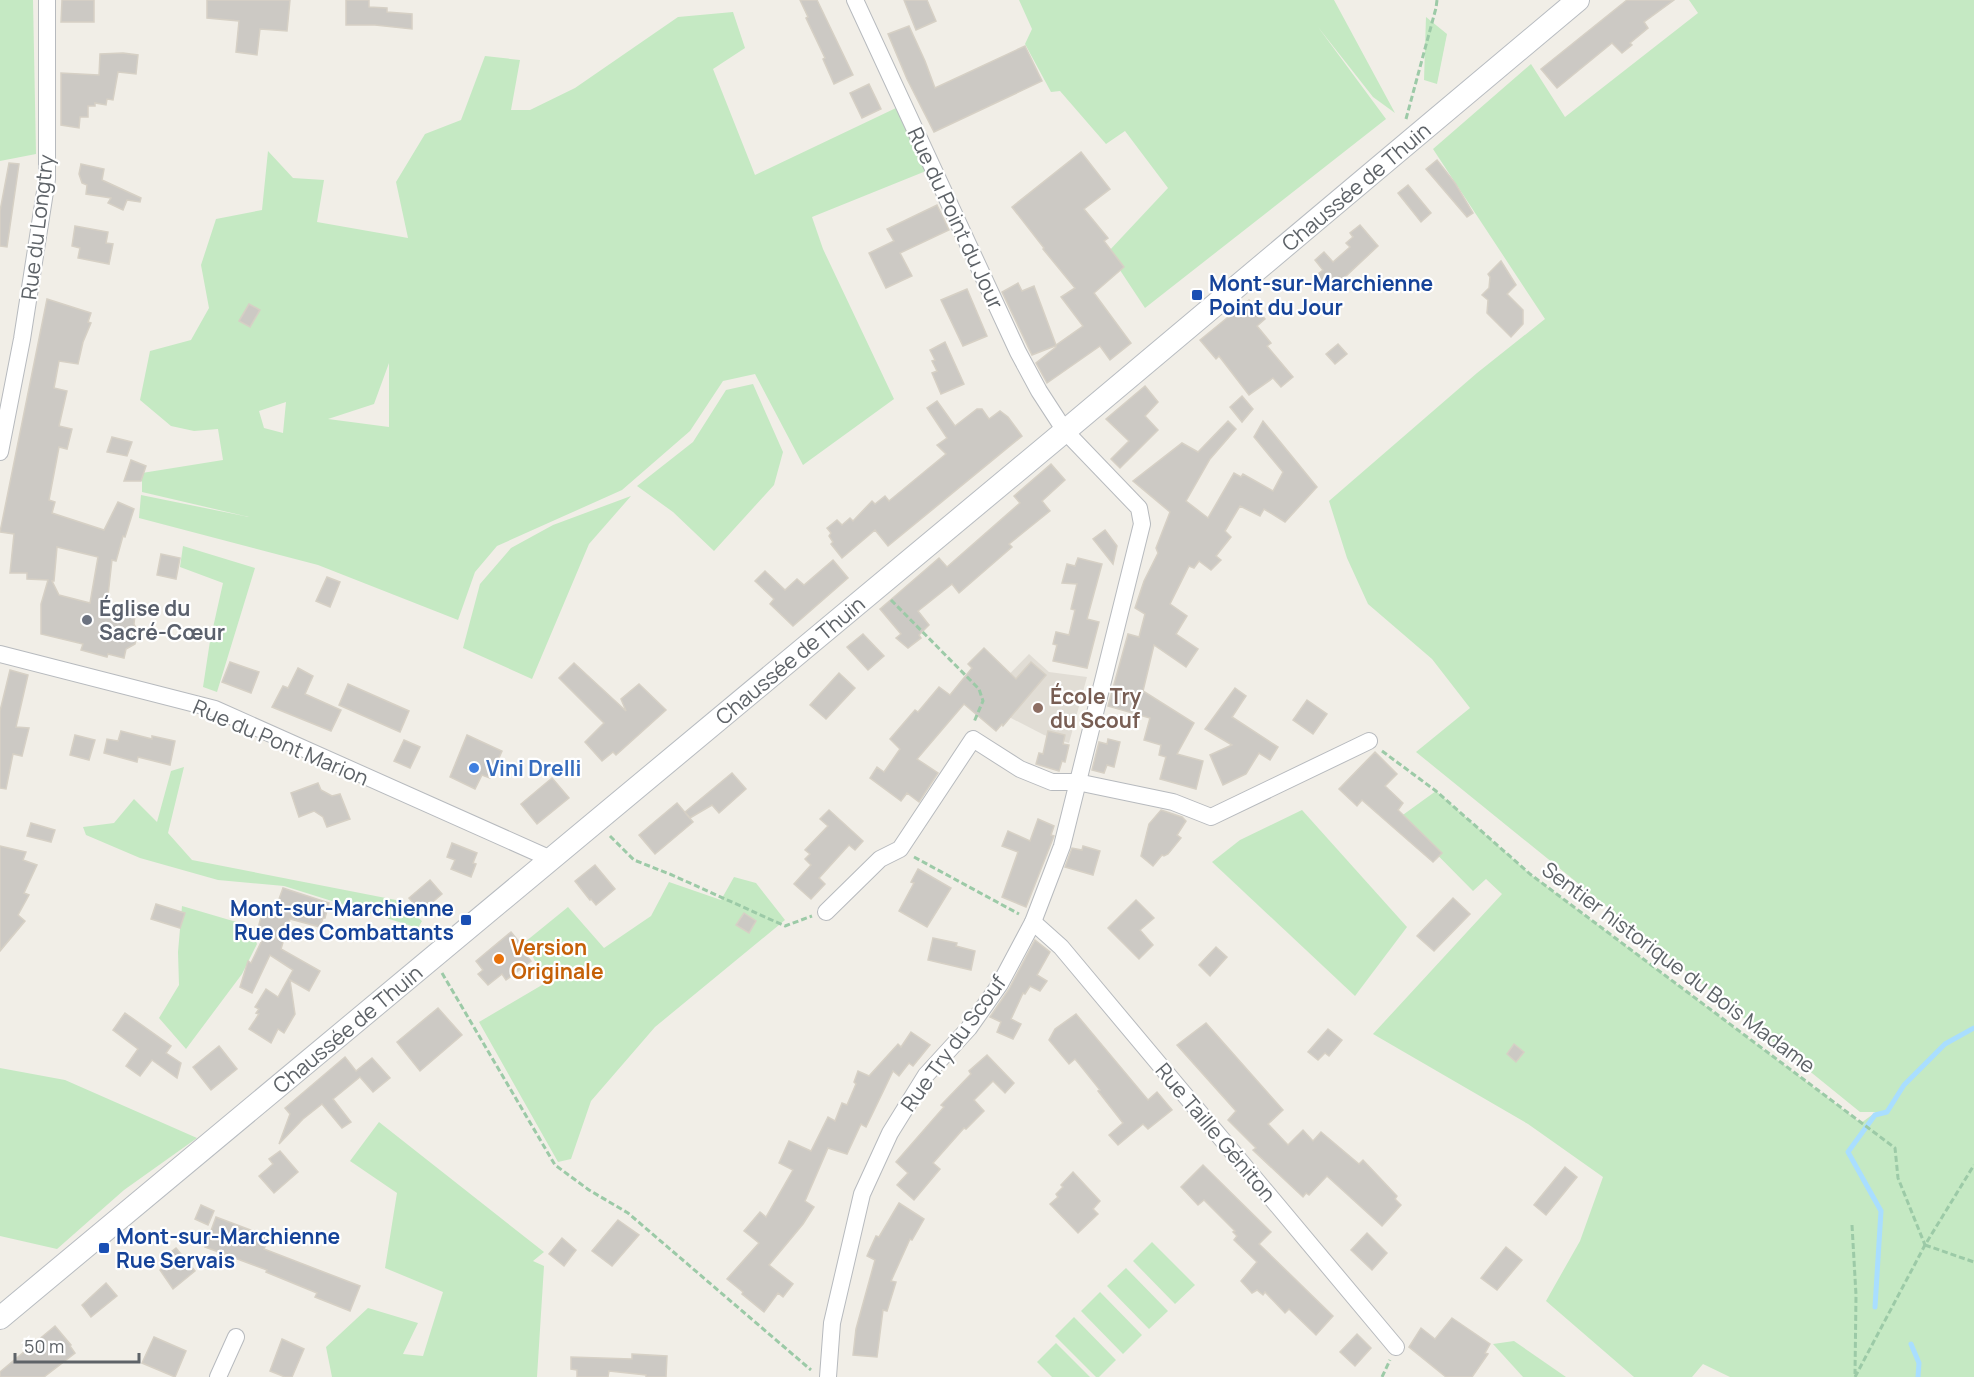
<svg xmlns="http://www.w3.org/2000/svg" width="1974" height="1377" viewBox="0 0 1974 1377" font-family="Manrope,sans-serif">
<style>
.education{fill:#e1ddd5}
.green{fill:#c5e9c3;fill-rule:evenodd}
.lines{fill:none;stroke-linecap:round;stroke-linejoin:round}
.stream{stroke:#a9deff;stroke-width:5}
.building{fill:#ccc9c4;stroke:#d6d0c5;stroke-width:1.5;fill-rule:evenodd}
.minor-casing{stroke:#b7babe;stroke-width:18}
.secondary-casing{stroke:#b8bcc1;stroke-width:24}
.path{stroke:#9ccaa7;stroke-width:3;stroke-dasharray:6 3;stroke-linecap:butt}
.minor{stroke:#fff;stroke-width:16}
.secondary{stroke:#fff;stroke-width:22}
.transit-dot{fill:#1a4fb4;stroke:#fff;stroke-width:2}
.worship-dot{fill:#6b7280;stroke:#fff;stroke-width:2}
.education-dot{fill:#8d6e63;stroke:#fff;stroke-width:2}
.shop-dot{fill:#3f7fe0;stroke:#fff;stroke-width:2}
.food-dot{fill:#e8710a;stroke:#fff;stroke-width:2}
.labels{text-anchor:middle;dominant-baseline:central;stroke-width:4.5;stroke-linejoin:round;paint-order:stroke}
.street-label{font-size:21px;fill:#5e6368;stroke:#fff}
.transit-label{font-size:21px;font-weight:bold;fill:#164399;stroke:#fff;text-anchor:start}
.worship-label{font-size:21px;font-weight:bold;fill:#5b616d;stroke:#fff;text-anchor:start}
.education-label{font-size:21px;font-weight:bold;fill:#785e54;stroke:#fff;text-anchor:start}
.shop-label{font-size:21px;font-weight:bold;fill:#366cbe;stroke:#fff;text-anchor:start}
.food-label{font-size:21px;font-weight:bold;fill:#c56008;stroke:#fff;text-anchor:start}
</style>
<rect width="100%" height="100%" fill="#f1eee7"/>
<polygon class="education" points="1029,654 1049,672 1087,677 1069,743 1044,735 1009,717 986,698"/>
<g class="green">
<polygon points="0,0 33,0 36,154 0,161"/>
<polygon points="1019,0 1334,0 1395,113 1373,97 1318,27 1386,119 1145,308 1108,252 1168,188 1125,131 1106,144 1060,91 1051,92 1025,44 1032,29"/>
<polygon points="1689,0 1974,0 1974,1377 1730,1377 1703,1364 1692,1377 1634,1377 1546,1301 1580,1241 1603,1177 1528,1124 1373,1034 1502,894 1486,879 1473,891 1400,817 1436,791 1530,874 1861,1123 1876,1112 1860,1112 1416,752 1470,708 1432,659 1368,604 1347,558 1329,501 1477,373 1545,319 1433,149 1531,64 1565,117 1698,13"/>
<path d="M733,12L745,48L713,69L755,175L896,108L926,171L812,217L823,249L894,399L803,465L755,374L723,381L690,431L622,490L497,546L475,572L458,620L318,565L139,518L141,495L249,517L142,492V473L223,460L218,429L194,431L171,426L140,400L150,351L191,340L209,308L201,265L216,219L262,210L268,151L293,178L324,180L317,222L408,238L396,182L425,134L461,120L485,56L520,60L511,110H530L575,88L678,17ZM389,363V427L328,419L374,404ZM286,402L283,433L264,428L259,411Z"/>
<polygon points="1426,17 1447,34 1437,84 1424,80"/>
<polygon points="753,384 783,452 774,485 714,551 673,512 637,486 693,442 726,390"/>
<polygon points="631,496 589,544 532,679 463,648 480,584 511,548 553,525"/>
<polygon points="183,546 255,568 217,692 203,687 210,641 223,583 180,567"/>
<polygon points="184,767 168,833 192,860 396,900 422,921 418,928 284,886 218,880 140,858 86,835 83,827 114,823 134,799 157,822 171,771"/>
<polygon points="1302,810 1407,927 1355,996 1212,862 1240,840"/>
<polygon points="734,877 756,883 785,920 655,1027 591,1101 571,1159 558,1162 479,1022 542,985 545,980 525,942 568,907 604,948 651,916 669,882 721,900"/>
<polygon points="182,906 250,926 257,944 242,974 186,1049 159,1018 179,985 178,952"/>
<polygon points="0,1068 65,1080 197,1138 124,1190 57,1249 0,1236"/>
<polygon points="379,1122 544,1252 533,1261 544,1266 537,1377 332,1377 326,1347 368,1308 418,1323 403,1354 423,1356 443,1292 385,1268 397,1193 350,1161"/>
<polygon points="1152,1242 1195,1285 1175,1304 1133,1261"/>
<polygon points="1126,1268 1168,1311 1149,1329 1107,1286"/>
<polygon points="1100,1292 1142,1335 1123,1354 1081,1311"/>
<polygon points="1074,1317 1116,1360 1099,1377 1096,1377 1055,1336"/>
<polygon points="1514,1341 1566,1377 1523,1377 1493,1344"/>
<polygon points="1056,1343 1090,1377 1052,1377 1037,1362"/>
</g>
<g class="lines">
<g class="stream">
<polyline points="1875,1307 1881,1211 1848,1152 1875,1115 1887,1112 1904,1085 1945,1044 1974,1028"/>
<polyline points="1911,1344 1919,1363 1918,1377"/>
</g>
</g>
<g class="building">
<polygon points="62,0 94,0 94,22 61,22"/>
<polygon points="207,0 290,0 287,31 260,29 257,55 236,52 239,21 207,18"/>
<polygon points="346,0 369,0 369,7 387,8 387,12 412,14 412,29 375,25 346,25"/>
<polygon points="800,0 817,0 853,75 834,84 823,59 825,58 806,18 808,17"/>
<polygon points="904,0 927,0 936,21 916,30"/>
<polygon points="1627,0 1674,0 1644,22 1648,28 1630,43 1632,45 1622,53 1612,43 1557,88 1541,69"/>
<polygon points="909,26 925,61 935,88 1025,46 1042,81 934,132 907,79 888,34"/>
<polygon points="123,53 138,55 136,74 118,72 113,100 107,99 106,105 95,103 95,106 88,106 88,117 80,117 79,128 61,125 61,73 99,75 100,54"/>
<polygon points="869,84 881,109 862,118 850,93"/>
<polygon points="1081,152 1110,189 1084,209 1108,238 1104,241 1124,267 1094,293 1131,343 1110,360 1100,346 1047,383 1036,363 1056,347 1055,346 1032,355 1002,292 1018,283 1022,291 1034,286 1056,345 1083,326 1061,297 1075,288 1043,249 1044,248 1012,207"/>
<polygon points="1437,160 1455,183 1473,213 1467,217 1426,169"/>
<polygon points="9,163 19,164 7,247 0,246 0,211"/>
<polygon points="81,164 104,169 102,180 141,198 140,202 127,200 123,210 108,203 111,198 86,194 87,185 82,183 79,174"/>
<polygon points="1408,185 1431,213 1421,222 1398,193"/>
<polygon points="937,205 949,230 900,253 912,276 886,288 869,253 894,241 887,229"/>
<polygon points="1360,225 1378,246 1345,277 1349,280 1339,289 1336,285 1328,293 1314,277 1323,270 1315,260 1324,252 1333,262 1350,247 1346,243 1353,237 1350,233"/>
<polygon points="75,226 108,232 106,243 113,244 109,264 78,258 80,248 72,246"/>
<polygon points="1501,261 1516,285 1507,294 1523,310 1523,324 1511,337 1487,313 1488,300 1482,295 1489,288 1490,277 1488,274"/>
<polygon points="967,289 987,336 963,346 941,300"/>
<path d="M47,299L91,313L88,322L91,323L83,342L78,364L59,361L54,388L67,391L59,426L72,429L67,449L59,447L49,500L55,502L52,513L104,530L118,502L134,509L125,537L123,536L116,561L112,560L107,604L135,614L134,624L138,632L135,644L126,649L124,658L108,654L107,657L81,650L83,644L41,634V604L48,580L27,579V573H10L14,534L0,532ZM57,547L98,557L90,603L59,595L52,581H54Z"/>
<polygon points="1249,300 1265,319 1257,326 1271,343 1267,346 1293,377 1281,387 1273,378 1249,395 1219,356 1216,359 1200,340"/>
<polygon points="249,304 260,310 250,327 239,321"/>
<polygon points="945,342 964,384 941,394 932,373 937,371 932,361 935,360 930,350"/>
<polygon points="1338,344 1347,354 1335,364 1326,354"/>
<polygon points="1145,386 1158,402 1145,416 1158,430 1120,468 1111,459 1129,441 1106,419"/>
<polygon points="1242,396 1253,409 1242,422 1230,407"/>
<polygon points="937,401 955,426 977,409 982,409 989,419 1000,411 1008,417 1022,436 888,546 875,530 842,558 831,544 833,542 829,536 831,533 827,528 837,520 842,525 850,518 853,521 872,501 875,504 885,496 889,501 946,454 937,445 947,438 927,408"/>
<polygon points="1228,421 1236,429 1210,459 1186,501 1208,518 1234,473 1241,477 1243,474 1273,491 1283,472 1254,437 1263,421 1317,487 1285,522 1264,509 1260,516 1240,506 1225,531 1231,537 1216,556 1221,560 1211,570 1199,561 1194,568 1189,566 1170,604 1187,616 1176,634 1198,649 1186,667 1154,645 1143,691 1194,723 1177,754 1203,761 1196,789 1160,779 1166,757 1159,755 1161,745 1144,740 1150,718 1108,706 1128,634 1139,637 1145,614 1135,608 1144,581 1158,553 1156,548 1170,512 1133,481 1182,443 1198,452"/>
<polygon points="112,437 132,442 127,456 107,452"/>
<polygon points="131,460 146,466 141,481 124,481"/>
<polygon points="1051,464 1065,480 1042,501 1050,511 1009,544 1012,547 959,593 952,584 918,611 929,625 919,635 921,638 908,648 896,638 901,634 880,609 939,558 947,567 1020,503 1014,496"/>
<polygon points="1105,530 1117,546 1113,564 1093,539"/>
<polygon points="161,554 180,558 176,579 157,575"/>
<polygon points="1078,558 1102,564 1087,619 1099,622 1087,668 1053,661 1057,645 1053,644 1056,632 1069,635 1075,610 1071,609 1077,584 1062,583 1067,564 1075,566"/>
<polygon points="833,560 848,578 793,626 770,604 774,599 755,581 765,571 785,590 797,579 804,585"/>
<polygon points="327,577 340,582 330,607 316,601"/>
<polygon points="863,634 884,656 868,670 847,647"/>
<polygon points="984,648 1016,679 1031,662 1046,675 1003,726 1002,724 996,731 964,704 917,759 938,773 919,802 907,793 901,801 870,778 877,767 884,772 900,749 890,739 915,710 918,712 939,687 950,695 972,668 968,664"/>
<polygon points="230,662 259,672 251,693 222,682"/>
<polygon points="574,663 626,711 621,699 639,684 666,710 616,755 613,752 602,761 585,742 604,723 559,678"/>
<polygon points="298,668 313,676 305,694 341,710 331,731 272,707 283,686 288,688"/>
<polygon points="10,670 28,675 16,727 29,728 22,756 13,754 6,789 0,788 0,711"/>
<polygon points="839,673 855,688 826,719 810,705"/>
<polygon points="348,684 409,711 400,732 339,705"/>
<polygon points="1235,688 1246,696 1232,717 1278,747 1270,760 1259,753 1246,774 1223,785 1210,755 1232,745 1205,729"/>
<polygon points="1307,700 1327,714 1313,734 1293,720"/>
<polygon points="121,731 152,739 152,736 175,741 170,765 138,757 137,762 104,753 107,739 118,741"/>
<polygon points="1048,731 1065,735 1063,744 1069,745 1065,762 1062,761 1059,771 1036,764 1039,753 1043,754"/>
<polygon points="75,735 95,740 89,760 70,755"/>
<polygon points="467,735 502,751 490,778 482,775 475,789 450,777"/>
<polygon points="1108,739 1120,742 1114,767 1107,765 1104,773 1092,770 1099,742 1107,744"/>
<polygon points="404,740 420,747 410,768 394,761"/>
<polygon points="1375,752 1397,774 1385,786 1403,803 1398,810 1442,853 1433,862 1362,800 1357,806 1339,789"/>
<polygon points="732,773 746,789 719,813 712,805 690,818 685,812"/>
<polygon points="552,778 569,798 537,824 521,804"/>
<polygon points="318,783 321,790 332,796 340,794 350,819 327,827 323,817 314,811 299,817 291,793"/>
<polygon points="677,803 693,822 655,854 639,835"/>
<polygon points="829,810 863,841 855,850 849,845 819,878 825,884 811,899 794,884 811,865 805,859 810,854 805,850 828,826 820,819"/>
<polygon points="1161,810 1182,817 1186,821 1177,835 1181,838 1168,854 1164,856 1162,855 1153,866 1141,856 1149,824"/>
<polygon points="1038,819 1054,826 1051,835 1054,836 1026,907 1002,897 1018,852 1002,846 1008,831 1030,841"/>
<polygon points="31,823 55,830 51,842 27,836"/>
<polygon points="452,843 477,853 473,863 476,864 471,877 451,869 455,860 447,857"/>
<polygon points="0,846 26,852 23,860 37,865 24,893 29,895 18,915 25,921 0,951"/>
<polygon points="1083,846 1100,851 1093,875 1065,867 1072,848 1082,850"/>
<polygon points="595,865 615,889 596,905 591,899 590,900 575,881"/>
<polygon points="918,869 951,888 927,927 899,911 914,883 911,882"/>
<polygon points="430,880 442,894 421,912 409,898"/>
<polygon points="283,888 329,903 325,918 323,918 320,927 290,919 281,949 320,971 309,991 290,980 295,1014 284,1033 278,1029 271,1043 249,1029 259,1014 256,1013 259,1009 255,1007 266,989 278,997 293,970 270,955 252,993 240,987 248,961 251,963 264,936 257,932 264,906 275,910"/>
<polygon points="1453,898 1470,914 1434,951 1417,936"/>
<polygon points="1136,900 1154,918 1140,930 1153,945 1139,959 1108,928"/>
<polygon points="156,904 185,913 180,928 151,919"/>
<polygon points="744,913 756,921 749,933 736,925"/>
<polygon points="511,932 529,954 527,956 531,961 506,980 502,974 488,985 478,974 483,970 476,961"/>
<polygon points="933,938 957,943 956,946 975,951 971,970 928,960"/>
<polygon points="1035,940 1050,952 1037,975 1047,981 1040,991 1030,986 1025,994 1023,993 1011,1019 1021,1024 1013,1039 997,1032 1001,1022 990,1017 1009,989"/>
<polygon points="1216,947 1227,957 1210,976 1199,965"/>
<polygon points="438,1008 462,1035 420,1071 397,1042"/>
<polygon points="125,1013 171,1046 166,1053 181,1063 177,1078 152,1060 140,1076 126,1066 138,1049 113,1030"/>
<polygon points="1076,1014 1148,1100 1157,1092 1172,1110 1148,1129 1143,1124 1118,1145 1109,1135 1123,1123 1098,1091 1100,1090 1080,1065 1075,1059 1069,1064 1049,1040 1055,1029"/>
<polygon points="1206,1023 1283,1110 1268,1124 1288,1145 1303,1130 1313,1141 1321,1132 1359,1164 1363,1160 1397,1196 1395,1199 1401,1205 1382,1226 1327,1176 1309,1195 1306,1193 1303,1197 1253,1150 1256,1148 1228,1120 1236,1111 1177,1045"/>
<polygon points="1328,1029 1342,1040 1329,1056 1325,1053 1318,1060 1308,1052"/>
<polygon points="911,1032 930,1045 913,1066 909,1063 899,1076 893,1071 866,1127 861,1124 847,1154 828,1148 805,1201 814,1207 803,1224 769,1265 793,1284 783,1297 778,1293 764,1312 742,1294 743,1292 727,1279 759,1243 744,1231 760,1212 766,1217 793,1170 779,1163 789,1141 811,1151 828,1117 835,1121 842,1103 847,1105 856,1084 854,1082 858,1071 869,1076 898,1044 901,1047"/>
<polygon points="1514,1044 1524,1052 1516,1062 1507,1054"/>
<polygon points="219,1046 237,1069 211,1090 193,1067"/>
<polygon points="987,1055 1014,1083 1005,1093 993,1081 974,1100 984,1111 966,1129 964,1128 933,1163 940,1169 914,1200 897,1185 908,1173 896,1162 944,1107 941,1105 971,1074 969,1071"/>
<polygon points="345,1057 356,1071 372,1058 390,1078 373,1092 360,1077 333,1099 351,1122 342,1128 322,1104 303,1119 279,1144 290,1114 285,1108"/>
<polygon points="280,1151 298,1172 274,1193 259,1176 273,1164 269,1159"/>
<polygon points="1203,1165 1271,1232 1259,1244 1333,1316 1316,1335 1289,1309 1285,1313 1265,1292 1263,1295 1257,1290 1252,1293 1241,1281 1257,1262 1234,1240 1237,1236 1233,1232 1235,1231 1204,1200 1198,1205 1181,1187"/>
<polygon points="1565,1167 1577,1177 1546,1215 1534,1205"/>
<polygon points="1073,1172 1100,1201 1093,1209 1098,1214 1078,1233 1050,1204 1058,1197 1056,1194 1063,1187 1061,1185"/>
<polygon points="899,1203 924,1219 912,1240 910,1239 891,1281 896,1282 887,1311 883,1310 877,1357 853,1355 856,1329 875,1260 867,1256 876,1236 879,1237"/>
<polygon points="201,1205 214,1211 208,1225 195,1219"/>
<polygon points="216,1217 269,1237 264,1249 360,1286 350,1311 315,1297 317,1293 266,1272 267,1270 205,1247"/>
<polygon points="618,1220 639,1235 612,1266 592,1251"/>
<polygon points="1367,1233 1387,1253 1372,1270 1351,1250"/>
<polygon points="562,1238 576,1250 564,1266 549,1254"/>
<polygon points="1506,1247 1522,1260 1497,1290 1481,1278"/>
<polygon points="176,1248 195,1271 173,1289 160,1270 168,1261 165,1257"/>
<polygon points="106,1283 117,1296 91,1317 82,1305"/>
<polygon points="1452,1318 1490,1344 1485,1353 1488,1354 1472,1377 1446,1377 1409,1347 1421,1328 1435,1339"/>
<polygon points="55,1326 71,1345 70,1346 75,1353 44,1377 0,1377 0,1372"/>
<polygon points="1357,1334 1371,1348 1355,1366 1340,1352"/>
<polygon points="154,1337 186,1351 175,1377 142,1363"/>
<polygon points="282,1339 304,1349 292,1377 285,1377 270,1371"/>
<polygon points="632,1354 667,1356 666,1377 646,1377 646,1375 609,1371 608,1377 577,1377 577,1370 571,1369 571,1357 632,1359"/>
</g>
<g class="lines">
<g class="minor-casing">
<g id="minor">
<polyline points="0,452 22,339 47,179 47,0"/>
<polyline points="0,654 215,709 551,859"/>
<polyline points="826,912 880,859 900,849 973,739 1020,769 1052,782 1077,782 1173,802 1211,817 1369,741"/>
<polyline points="1033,922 1061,947 1396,1347"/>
<polyline points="218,1377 236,1337"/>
<polyline points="828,1377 832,1323 862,1194 890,1133 926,1075 969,1028 1000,984 1033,922 1062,846 1142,524 1139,508 1065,431 1039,391 1018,352 855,0"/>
</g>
</g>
<g class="secondary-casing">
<g id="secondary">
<path id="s1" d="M0,1318L1065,431L1578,0"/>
</g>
</g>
<g class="path">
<polyline points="1406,119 1436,8 1437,0"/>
<polyline points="891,600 979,689 983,701 974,722"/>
<polyline points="1382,751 1436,791 1530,874 1895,1148 1898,1178 1925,1245"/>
<polyline points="610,836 634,860 672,875 785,926 812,916"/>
<polyline points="914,857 1019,914"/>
<polyline points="442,973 555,1165 589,1190 628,1213 811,1370"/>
<polyline points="1852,1225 1856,1295 1855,1374"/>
<polyline points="1925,1245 1974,1262"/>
<polyline points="1382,1377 1390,1360"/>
<polyline points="1855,1377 1925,1245 1974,1165"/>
</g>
<use href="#minor" class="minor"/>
<use href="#secondary" class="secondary"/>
</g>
<g class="transit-dot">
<rect x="1191" y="289" width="12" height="12" rx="3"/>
<rect x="460" y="914" width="12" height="12" rx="3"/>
<rect x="98" y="1242" width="12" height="12" rx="3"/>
</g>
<circle class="worship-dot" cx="87" cy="620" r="6"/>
<circle class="education-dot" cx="1038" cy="708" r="6"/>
<circle class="shop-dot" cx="474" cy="768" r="6"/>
<circle class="food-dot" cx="499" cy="959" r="6"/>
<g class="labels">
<g class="street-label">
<text stroke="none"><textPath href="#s1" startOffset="1766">Chaussée de Thuin</textPath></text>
<text transform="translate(956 218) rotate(65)">Rue du Point du Jour</text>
<text transform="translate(37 227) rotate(-83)">Rue du Longtry</text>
<text stroke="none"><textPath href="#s1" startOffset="1028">Chaussée de Thuin</textPath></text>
<text transform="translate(281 742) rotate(23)">Rue du Pont Marion</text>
<text transform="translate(1679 967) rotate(37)">Sentier historique du Bois Madame</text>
<text stroke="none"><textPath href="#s1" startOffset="452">Chaussée de Thuin</textPath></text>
<text transform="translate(953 1043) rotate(-54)">Rue Try du Scouf</text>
<text transform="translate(1216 1132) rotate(50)">Rue Taille Géniton</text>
</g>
<g class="transit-label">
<text x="1209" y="283">Mont-sur-Marchienne<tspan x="1209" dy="24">Point du Jour</tspan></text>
<text x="454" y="908" text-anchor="end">Mont-sur-Marchienne<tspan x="454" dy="24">Rue des Combattants</tspan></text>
<text x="116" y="1236">Mont-sur-Marchienne<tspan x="116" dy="24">Rue Servais</tspan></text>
</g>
<g class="worship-label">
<text x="99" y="608">Église du<tspan x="99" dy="24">Sacré-Cœur</tspan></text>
</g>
<g class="education-label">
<text x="1050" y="696">École Try<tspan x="1050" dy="24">du Scouf</tspan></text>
</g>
<g class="shop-label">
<text x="486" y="768">Vini Drelli</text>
</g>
<g class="food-label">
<text x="511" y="947">Version<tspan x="511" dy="24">Originale</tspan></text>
</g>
</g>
<path d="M15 1353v9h124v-9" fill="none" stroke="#5e6368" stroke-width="3"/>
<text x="24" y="1353" font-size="18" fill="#5e6368" stroke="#ffffff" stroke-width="4.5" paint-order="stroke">50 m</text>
</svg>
